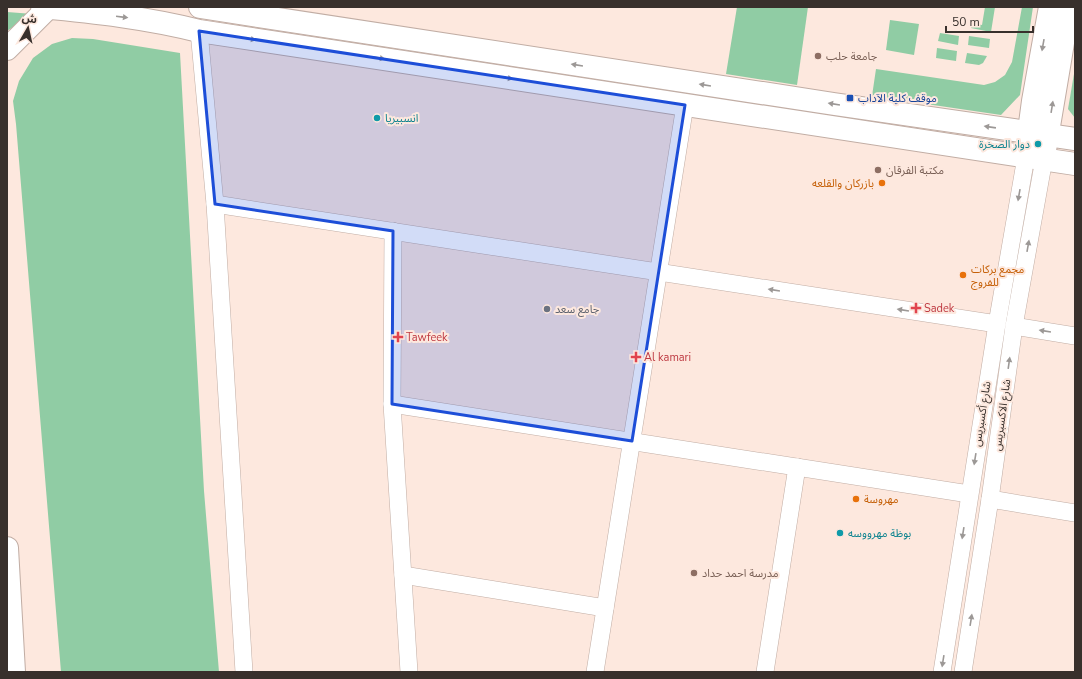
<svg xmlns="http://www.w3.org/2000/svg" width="1082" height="679" viewBox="0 0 1082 679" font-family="'Nunito Sans','Noto Sans Arabic',sans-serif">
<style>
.green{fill:#90cca4}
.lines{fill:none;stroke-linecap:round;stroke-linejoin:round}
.minor-casing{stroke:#c1ada4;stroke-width:18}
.major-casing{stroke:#c1ada4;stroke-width:24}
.highway-casing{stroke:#c1ada4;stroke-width:24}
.minor{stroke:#fff;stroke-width:17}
.major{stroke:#fff;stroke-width:22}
.highway{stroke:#fff;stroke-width:22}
.oneway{fill:#9c9896}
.marked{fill:#1d4ed8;fill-opacity:0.2;stroke:#1d4ed8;stroke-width:3;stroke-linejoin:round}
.education-dot{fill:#8d6e63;stroke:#fde8de;stroke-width:1.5}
.transit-dot{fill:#1a4fb4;stroke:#fde8de;stroke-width:1.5}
.culture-dot{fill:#0f9aa8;stroke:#fde8de;stroke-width:1.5}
.food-dot{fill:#e8710a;stroke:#fde8de;stroke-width:1.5}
.health-dot{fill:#e0444e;stroke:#fde8de;stroke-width:1.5}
.worship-dot{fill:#6b7280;stroke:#fde8de;stroke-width:1.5}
.labels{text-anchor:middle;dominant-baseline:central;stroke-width:4;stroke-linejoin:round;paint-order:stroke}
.education-label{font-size:11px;fill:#785e54;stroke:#fde8de;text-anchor:start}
.transit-label{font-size:11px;fill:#164399;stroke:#fde8de;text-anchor:start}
.culture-label{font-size:11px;fill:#0d838f;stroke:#fde8de;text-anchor:start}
.food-label{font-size:11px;fill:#c56008;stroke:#fde8de;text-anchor:start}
.health-label{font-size:11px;fill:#be3a42;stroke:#fde8de;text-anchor:start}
.worship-label{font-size:11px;fill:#5b616d;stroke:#fde8de;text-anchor:start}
.street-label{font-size:11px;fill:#38302c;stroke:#fde8de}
</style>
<rect width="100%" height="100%" fill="#fde8de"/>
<g class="green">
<polygon points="737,7 808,7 797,85 726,74"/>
<polygon points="985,7 995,7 991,32 971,28 972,23 982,25"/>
<polygon points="1022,7 1033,7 1020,95 1001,115 872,96 876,69 984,85 995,82 1005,75 1012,62"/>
<polygon points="7,12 33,14 7,31"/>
<polygon points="890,20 919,24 914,55 886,50"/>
<polygon points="940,33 959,36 958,45 938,41"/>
<polygon points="969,36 990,39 989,48 968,45"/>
<polygon points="72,38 93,39 180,53 204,491 219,672 61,672 16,124 13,101 19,81 33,58 52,44"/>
<polygon points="937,48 957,51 956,61 936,58"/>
<polygon points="967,53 987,56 983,63 979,65 965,63"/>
<polygon points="1075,68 1075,118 1068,109"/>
</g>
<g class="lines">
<g class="minor-casing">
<g id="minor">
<polyline points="199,31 215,204 244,672"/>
<polyline points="215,204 997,324"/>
<polyline points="393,231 392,404 409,672"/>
<polyline points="1014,326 1075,336"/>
<polyline points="392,404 969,494"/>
<polyline points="990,499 1075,513"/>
<polyline points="403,575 605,608"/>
<polyline points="595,672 685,105"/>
<polyline points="765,672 797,467"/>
<polyline points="942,672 997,324 1026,157"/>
<polyline points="963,672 990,499 1014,326 1044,159"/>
</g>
</g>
<g class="major-casing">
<g id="major">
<path d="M42,7C94,12 148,18 199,31L1075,164"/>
<polyline points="200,7 834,104 1075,139"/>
<polyline points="1027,146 1033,101 1050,7"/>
<polyline points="1045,150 1069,7"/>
</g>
</g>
<g class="highway-casing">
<g id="highway">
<polyline points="7,49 48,8"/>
<polyline points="7,548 14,672"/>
</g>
</g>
<use href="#minor" class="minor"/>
<use href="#major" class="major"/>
<use href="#highway" class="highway"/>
</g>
<defs><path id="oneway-solid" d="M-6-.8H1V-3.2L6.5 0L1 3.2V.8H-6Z"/></defs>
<g class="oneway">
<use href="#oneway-solid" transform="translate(122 17) rotate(7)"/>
<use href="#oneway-solid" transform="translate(250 39) rotate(9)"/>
<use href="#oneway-solid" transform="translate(1043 45) rotate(100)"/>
<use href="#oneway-solid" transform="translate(379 58) rotate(9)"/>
<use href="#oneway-solid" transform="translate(577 65) rotate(-171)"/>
<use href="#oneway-solid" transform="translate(507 78) rotate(9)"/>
<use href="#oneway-solid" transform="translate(705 85) rotate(-171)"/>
<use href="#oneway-solid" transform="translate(834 104) rotate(-171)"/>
<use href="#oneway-solid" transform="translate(1052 107) rotate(-81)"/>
<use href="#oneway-solid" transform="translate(990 127) rotate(-172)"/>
<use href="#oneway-solid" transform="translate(1019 195) rotate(100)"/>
<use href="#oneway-solid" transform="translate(1028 246) rotate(-80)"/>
<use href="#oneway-solid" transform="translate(774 290) rotate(-171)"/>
<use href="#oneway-solid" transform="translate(903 310) rotate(-171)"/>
<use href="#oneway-solid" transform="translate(1045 331) rotate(-171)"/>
<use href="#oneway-solid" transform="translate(1009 363) rotate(-82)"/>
<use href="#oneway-solid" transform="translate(975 459) rotate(99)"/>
<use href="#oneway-solid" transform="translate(963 533) rotate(99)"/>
<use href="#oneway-solid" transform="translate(971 620) rotate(-81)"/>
<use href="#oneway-solid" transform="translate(943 661) rotate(99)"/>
</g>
<path class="marked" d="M199,31L685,105L632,441L392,404L393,231L215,204Z"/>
<g class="education-dot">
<circle cx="818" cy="56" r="4"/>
<circle cx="878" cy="170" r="4"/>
<circle cx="694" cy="573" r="4"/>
</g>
<rect class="transit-dot" x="846" y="94" width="8" height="8" rx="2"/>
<g class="culture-dot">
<circle cx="377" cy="118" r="4"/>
<circle cx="1038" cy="144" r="4"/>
<circle cx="840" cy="533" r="4"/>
</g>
<g class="food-dot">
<circle cx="882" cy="183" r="4"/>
<circle cx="963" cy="275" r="4"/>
<circle cx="856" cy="499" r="4"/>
</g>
<g class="health-dot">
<path d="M914 302h4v4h4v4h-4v4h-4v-4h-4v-4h4z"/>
<path d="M396 331h4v4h4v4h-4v4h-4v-4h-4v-4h4z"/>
<path d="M634 351h4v4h4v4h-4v4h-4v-4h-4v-4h4z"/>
</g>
<circle class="worship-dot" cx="547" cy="309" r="4"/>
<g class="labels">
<g class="education-label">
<text x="826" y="56">جامعة حلب</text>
<text x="886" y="170">مكتبة الفرقان</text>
<text x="702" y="573">مدرسة احمد حداد</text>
</g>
<g class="transit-label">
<text x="858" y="98">موقف كلية الآداب</text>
</g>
<g class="culture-label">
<text x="385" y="118">انسبيريا</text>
<text x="1030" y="144" text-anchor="end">دوار الصخرة</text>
<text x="848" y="533">بوظة مهرووسه</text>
</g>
<g class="food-label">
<text x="874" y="183" text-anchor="end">بازركان والقلعه</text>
<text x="971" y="269">مجمع بركات<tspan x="971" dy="13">للفروج</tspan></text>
<text x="864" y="499">مهروسة</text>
</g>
<g class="health-label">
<text x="924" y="308">Sadek</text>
<text x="406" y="337">Tawfeek</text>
<text x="644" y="357">Al kamari</text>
</g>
<g class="worship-label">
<text x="555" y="309">جامع سعد</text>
</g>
<g class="street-label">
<text transform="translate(982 414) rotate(-81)">شارع أكسبريس</text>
<text transform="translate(1002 415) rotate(-82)">شارع الاكسبريس</text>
</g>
</g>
<rect width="1082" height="679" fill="none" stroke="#38302c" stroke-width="16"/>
<g transform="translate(28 28) rotate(9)" stroke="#fde8de" stroke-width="3" paint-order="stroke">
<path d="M0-3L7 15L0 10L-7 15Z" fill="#38302c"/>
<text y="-6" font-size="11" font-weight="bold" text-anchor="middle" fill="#38302c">ش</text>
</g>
<path d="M946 26v6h87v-6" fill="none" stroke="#38302c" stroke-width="2"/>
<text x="952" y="26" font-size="12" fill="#38302c" stroke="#fde8de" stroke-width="3" paint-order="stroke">50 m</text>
</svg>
